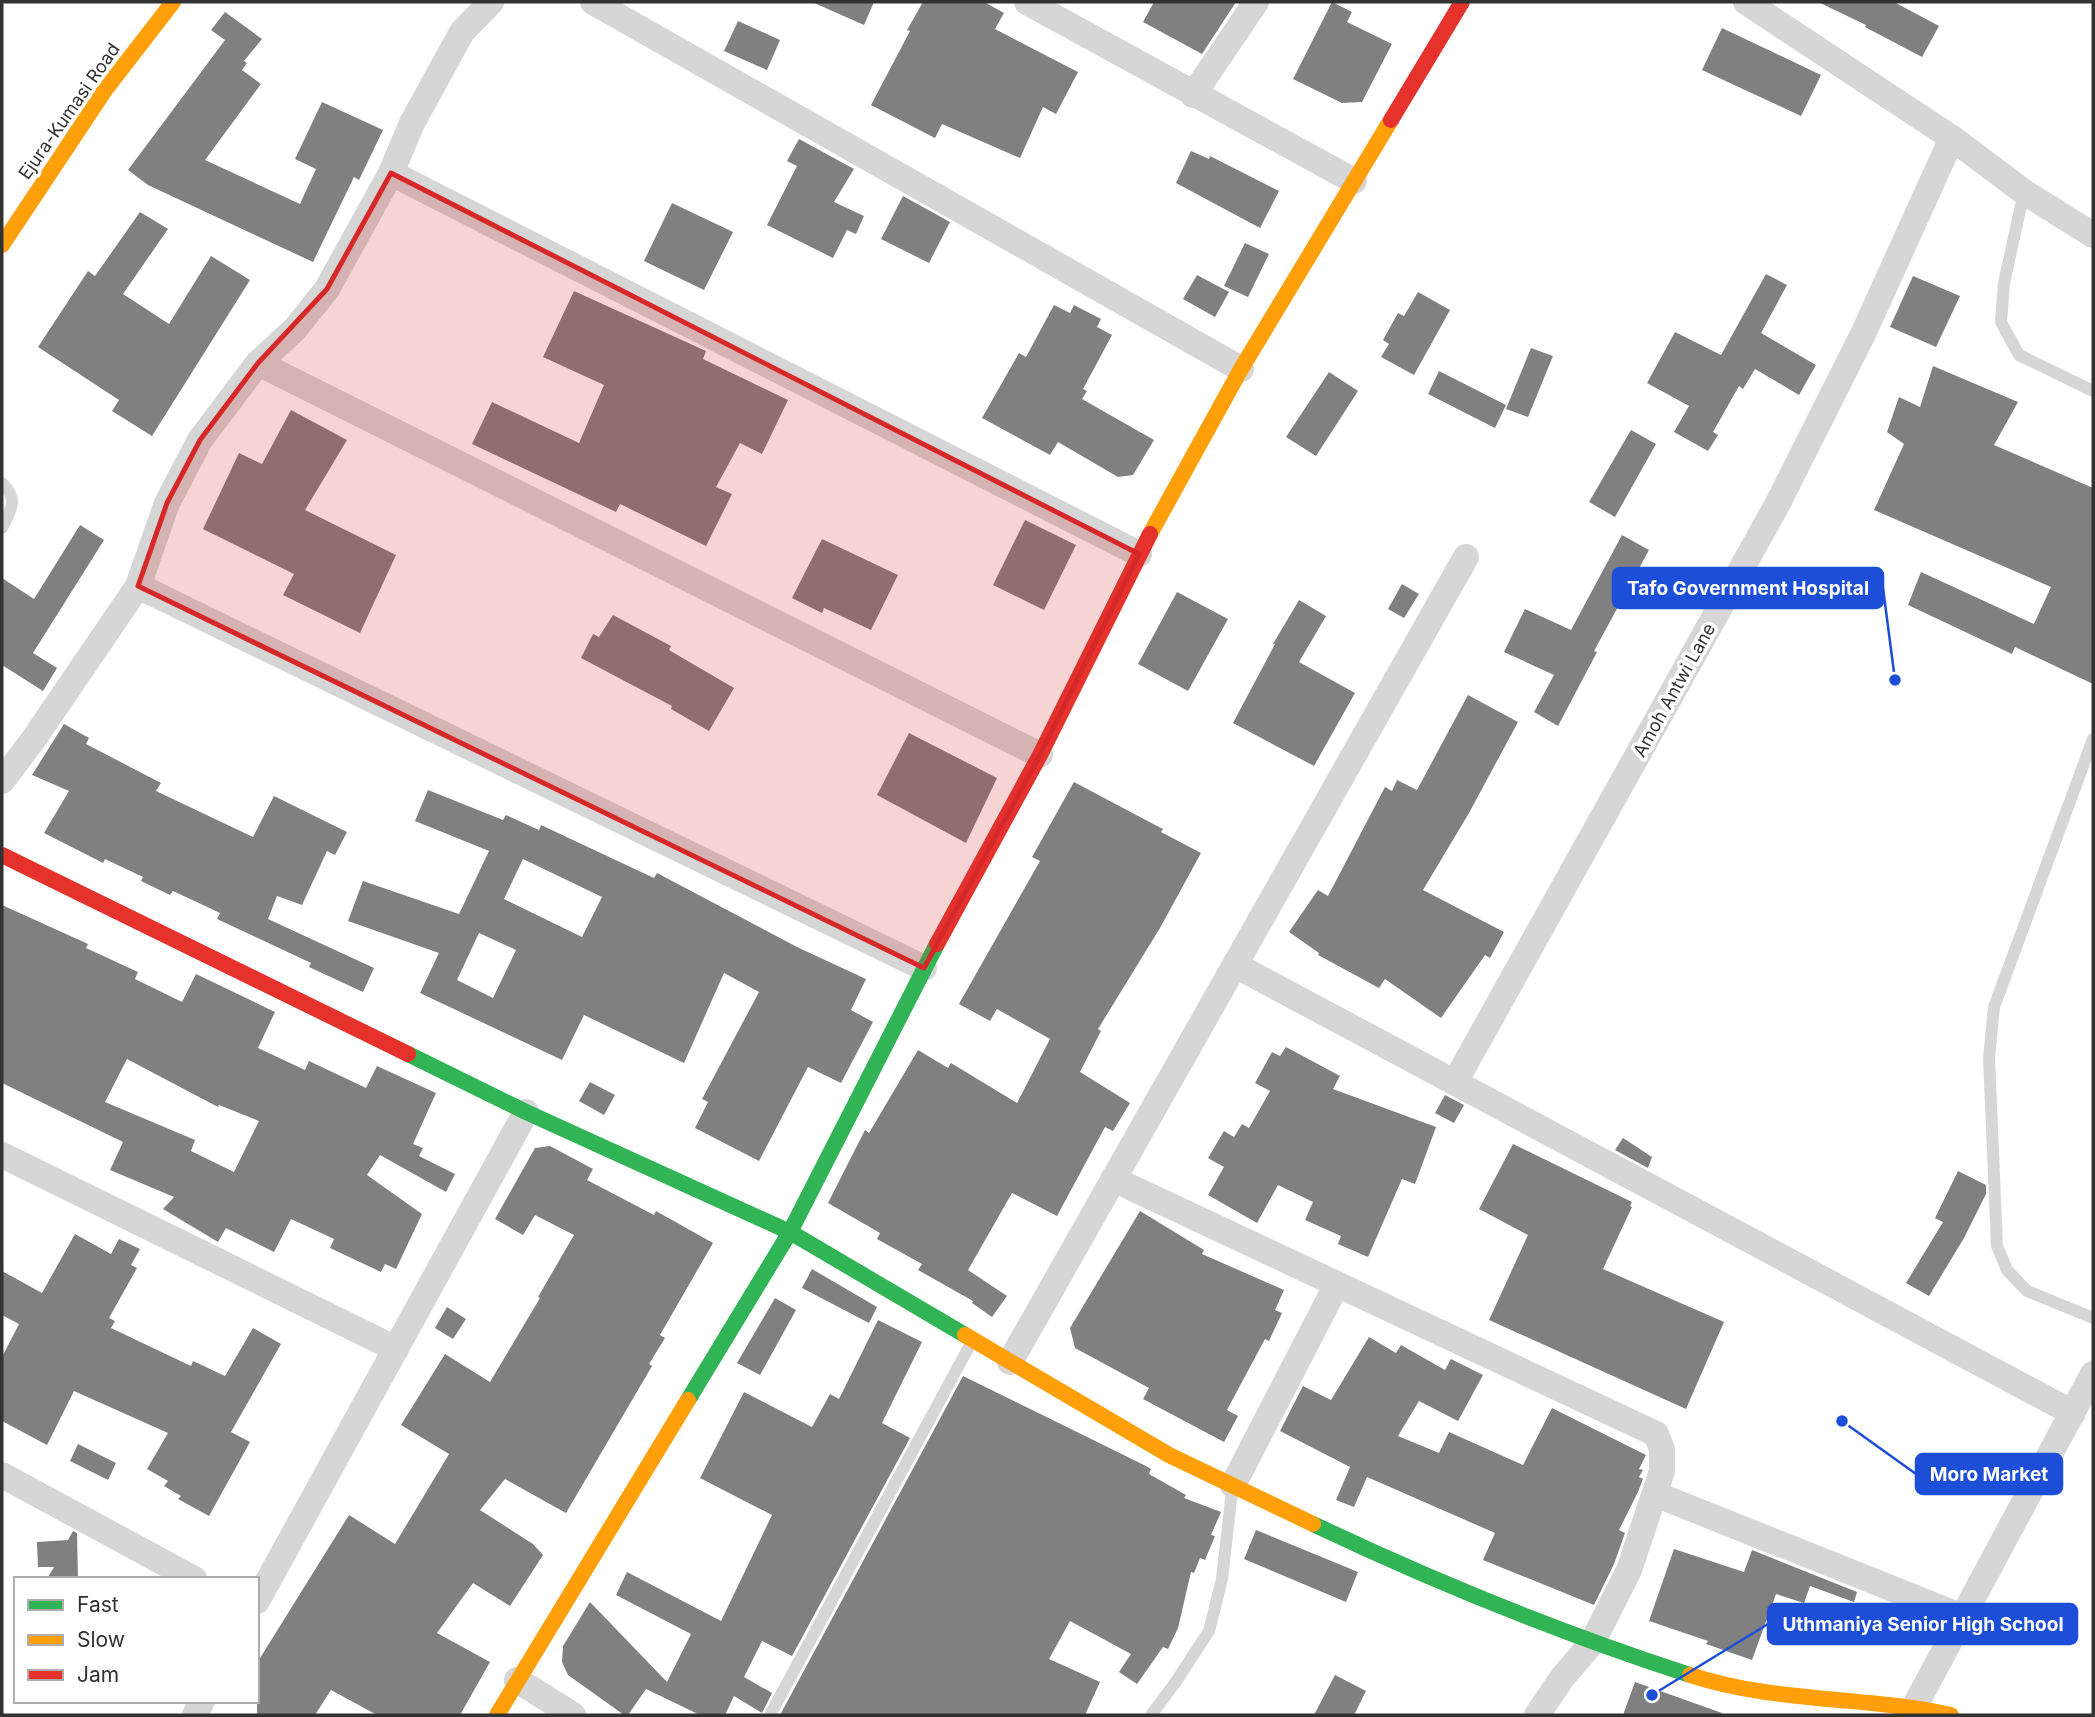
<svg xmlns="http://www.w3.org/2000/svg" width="2095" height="1717" viewBox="0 0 2095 1717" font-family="Inter,sans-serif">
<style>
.building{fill:#808080;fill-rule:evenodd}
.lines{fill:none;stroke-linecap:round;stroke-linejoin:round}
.lane{stroke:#d6d6d6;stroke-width:12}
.street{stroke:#d6d6d6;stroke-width:26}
.fast{stroke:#30b455;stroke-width:16}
.slow{stroke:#ff9f0a;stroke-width:16}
.jam{stroke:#e5322d;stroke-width:16}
.marked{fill:#d62828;fill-opacity:0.2;stroke:#d62828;stroke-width:5;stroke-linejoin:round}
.labels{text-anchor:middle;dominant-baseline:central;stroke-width:7;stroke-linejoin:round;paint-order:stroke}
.street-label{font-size:18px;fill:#323232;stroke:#fff}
.leader{fill:none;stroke:#1d4ed8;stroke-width:2.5}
.callout-dot{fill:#1d4ed8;stroke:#fff;stroke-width:2.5}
.callout{fill:#1d4ed8;stroke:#1d4ed8;stroke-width:2.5}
.callout-label{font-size:19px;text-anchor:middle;font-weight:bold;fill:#fff}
</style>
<rect width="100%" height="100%" fill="#fff"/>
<g class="building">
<polygon points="812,2 874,2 864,25"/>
<polygon points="923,2 984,2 1004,13 995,29 1078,72 1056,114 1043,107 1020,158 942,124 935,138 871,105 910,31 907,30"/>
<polygon points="1154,2 1236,2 1202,54 1143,22"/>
<polygon points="1332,2 1352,12 1347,22 1392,44 1362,102 1342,103 1293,79"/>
<polygon points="1818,2 1894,2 1939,26 1922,57 1865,27 1866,25"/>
<polygon points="225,12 262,39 244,61 247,63 242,70 261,84 205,160 300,204 316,169 295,159 322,102 383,130 359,180 354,177 313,262 148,185 128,170 225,40 211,30"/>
<polygon points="738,21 780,40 767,70 724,51"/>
<polygon points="1722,28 1821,75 1801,116 1702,70"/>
<polygon points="799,139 854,169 834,202 864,216 856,234 847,230 833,258 767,225 797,166 787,161"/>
<polygon points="1191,151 1209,159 1210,156 1279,191 1260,228 1176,183"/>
<polygon points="903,196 950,222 929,263 881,239"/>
<polygon points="672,203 733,232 704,290 644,261"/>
<polygon points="140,212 168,229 123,294 169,324 211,256 250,280 152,436 112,411 119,400 38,347 88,271 95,276"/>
<polygon points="1245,243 1269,254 1248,297 1224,286"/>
<polygon points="1766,274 1787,285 1761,333 1816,365 1799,395 1755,369 1743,389 1739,386 1713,432 1718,435 1708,451 1674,432 1689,406 1647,383 1675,332 1721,355"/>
<polygon points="1197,275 1229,292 1215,317 1183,299"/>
<polygon points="1913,276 1960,296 1936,347 1890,327"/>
<polygon points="574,291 706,351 703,359 788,400 762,454 740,443 716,487 732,494 706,546 620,504 616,512 472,444 492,402 579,443 604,385 543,357"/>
<polygon points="1418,292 1450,310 1414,375 1381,357 1389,344 1383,340 1398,313 1404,316"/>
<polygon points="1054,305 1070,313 1074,305 1101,319 1097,327 1112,335 1083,389 1087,391 1082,399 1154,440 1133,475 1118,477 1058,442 1050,455 982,418 1019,353 1026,357"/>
<polygon points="1531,348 1553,356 1528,417 1506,409"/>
<polygon points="1933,366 2018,402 1994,445 2093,488 2093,684 2015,647 2012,654 1908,605 1921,572 2034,624 2051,587 1874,510 1904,444 1887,432 1899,397 1920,407"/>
<polygon points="1439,371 1506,405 1495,428 1428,394"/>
<polygon points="1329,372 1358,391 1316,456 1286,437"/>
<polygon points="291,410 347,440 305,510 396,555 360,633 283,595 294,574 203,529 239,453 262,464"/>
<polygon points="1631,430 1656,444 1615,517 1589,502"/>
<polygon points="1025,520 1076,545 1044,610 993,585"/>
<polygon points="80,525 104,540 33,653 57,668 43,691 2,665 2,578 34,599"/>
<polygon points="1622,535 1649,550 1594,651 1597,652 1558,726 1534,712 1554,675 1504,652 1525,609 1571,630"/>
<polygon points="822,539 898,575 871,630 824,608 822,613 792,598"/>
<polygon points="1402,584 1419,594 1404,618 1388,609"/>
<polygon points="1177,592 1228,619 1188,691 1138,664"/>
<polygon points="1299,600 1326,616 1299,662 1355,693 1314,766 1233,723 1275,644 1273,644"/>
<polygon points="613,615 671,646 669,650 734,688 709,731 671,709 672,706 581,658 593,634 599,637"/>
<polygon points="1468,695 1518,722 1469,813 1423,890 1504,932 1490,958 1485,955 1441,1018 1385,979 1379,988 1318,955 1319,953 1289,932 1318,890 1328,896 1385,787 1392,791 1397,780 1417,790"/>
<polygon points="64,724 89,738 86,744 161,783 156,791 253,837 274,796 347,832 335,855 327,851 302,905 277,896 268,919 374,968 363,992 309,967 311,963 217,919 220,913 173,891 170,895 141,881 143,877 105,859 103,863 44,833 69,791 32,775"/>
<polygon points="909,733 997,778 966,843 877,795"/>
<polygon points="1074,782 1140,817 1163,829 1161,832 1201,853 1160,928 1098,1029 1101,1031 1080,1072 1130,1103 1113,1131 1105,1127 1057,1216 1012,1193 968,1270 1007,1296 992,1317 972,1303 973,1301 918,1270 922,1264 877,1239 880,1233 828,1203 865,1130 869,1133 918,1050 948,1068 951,1063 1017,1103 1050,1039 997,1009 990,1021 959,1004 1040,861 1032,857"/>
<path d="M428,790L503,820L506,815L539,830L541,825L654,878L657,873L797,947L866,979L851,1010L873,1022L841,1083L808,1067L759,1161L695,1128L708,1102L702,1099L759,992L724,973L684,1063L584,1015L562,1060L420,993L439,953L348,921L363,881L459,914L489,851L415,821ZM523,859L602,897L582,937L504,899ZM479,933L516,950L493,998L457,980Z"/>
<path d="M2,905L88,944L86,948L138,972L135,979L182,1002L196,974L275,1012L258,1048L305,1070L309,1061L366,1088L377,1066L436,1093L413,1144L423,1148L419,1156L455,1174L446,1192L380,1155L367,1175L422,1214L396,1269L385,1264L381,1272L330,1248L334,1239L291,1219L274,1252L226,1228L218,1242L163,1209L174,1197L110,1170L123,1142L2,1083ZM127,1059L218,1107L219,1105L259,1121L234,1172L191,1151L195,1140L105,1102Z"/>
<polygon points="1286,1047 1340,1076 1333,1089 1436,1127 1415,1184 1402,1179 1368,1257 1338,1244 1341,1236 1305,1220 1313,1202 1278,1185 1257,1223 1208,1195 1224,1167 1208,1158 1224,1131 1234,1137 1242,1124 1249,1128 1270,1091 1255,1083 1272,1052 1280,1056"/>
<polygon points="590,1082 615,1095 604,1115 579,1101"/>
<polygon points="1445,1095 1464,1105 1454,1123 1435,1113"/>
<polygon points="1623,1138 1652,1157 1648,1168 1615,1150"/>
<polygon points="1513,1144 1632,1202 1630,1206 1632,1207 1603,1269 1724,1322 1686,1409 1489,1320 1528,1235 1479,1209"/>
<polygon points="550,1146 593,1169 587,1180 654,1215 656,1211 713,1243 660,1335 665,1338 649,1364 652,1366 566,1513 505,1479 480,1510 533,1544 543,1555 510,1606 473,1583 437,1633 490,1662 460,1715 377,1715 331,1690 315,1715 257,1715 257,1663 349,1515 395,1544 449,1454 401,1425 445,1354 490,1382 540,1298 538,1297 574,1235 535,1215 523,1235 495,1219 535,1148"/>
<polygon points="1958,1171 1986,1185 1986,1194 1964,1238 1929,1296 1906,1283 1943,1222 1935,1218"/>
<polygon points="1140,1211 1204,1250 1202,1254 1284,1290 1275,1310 1282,1313 1269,1341 1265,1339 1227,1410 1238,1416 1224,1442 1143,1399 1149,1388 1075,1348 1070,1328"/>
<polygon points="75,1234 111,1254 119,1239 140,1249 131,1265 137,1268 109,1318 115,1321 111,1328 191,1366 193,1361 225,1376 253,1328 281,1344 231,1432 250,1442 209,1516 178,1499 181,1496 164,1486 168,1481 147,1469 168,1433 74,1391 47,1445 2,1421 2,1357 19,1324 2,1315 2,1271 42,1293"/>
<polygon points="812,1269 877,1307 869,1323 802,1288"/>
<polygon points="775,1298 796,1310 760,1375 737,1363"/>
<polygon points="447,1307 466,1319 453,1339 435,1328"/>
<polygon points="878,1320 922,1342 882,1423 910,1438 792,1656 762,1641 744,1677 772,1693 762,1713 734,1696 725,1715 700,1715 646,1689 628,1715 624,1715 568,1675 562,1662 563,1646 590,1602 667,1682 691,1634 616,1595 627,1572 721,1621 772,1515 700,1478 744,1392 812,1427 830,1394 839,1399"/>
<polygon points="1369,1337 1396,1353 1401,1345 1445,1370 1451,1359 1483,1375 1458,1421 1419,1401 1398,1436 1439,1453 1449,1432 1523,1465 1552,1408 1646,1455 1639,1469 1643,1470 1639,1477 1643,1479 1638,1492 1619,1530 1625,1533 1614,1564 1594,1605 1483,1560 1495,1533 1367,1477 1354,1507 1336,1500 1350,1467 1280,1431 1303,1386 1331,1400"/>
<polygon points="963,1376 1146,1466 1151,1469 1149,1474 1186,1495 1184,1498 1221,1512 1211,1535 1215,1536 1205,1560 1200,1558 1194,1573 1191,1572 1178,1628 1168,1649 1163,1647 1137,1684 1119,1672 1131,1654 1070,1621 1049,1659 1100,1682 1085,1715 780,1715"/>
<polygon points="78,1444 116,1463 108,1480 70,1461"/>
<polygon points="1256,1530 1358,1572 1346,1602 1244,1559"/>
<polygon points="73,1531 77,1533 78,1579 47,1579 54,1567 38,1567 37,1542 68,1540"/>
<polygon points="1674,1549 1744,1572 1752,1550 1857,1592 1854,1602 1810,1586 1804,1603 1776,1594 1752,1660 1706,1644 1708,1641 1649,1621"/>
<polygon points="1335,1675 1366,1691 1354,1715 1314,1715"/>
<polygon points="1635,1682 1722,1713 1721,1715 1623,1715"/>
</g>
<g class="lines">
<g class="lane">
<polyline points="2024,192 2004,283 2001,322 2019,355 2093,391"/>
<path d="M2,483C19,499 11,510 2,528"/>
<polyline points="2093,739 1994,1007 1989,1058 1997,1246 2007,1270 2027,1291 2093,1318"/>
<polyline points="770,1715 971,1343"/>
<polyline points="1151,1715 1175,1683 1209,1631 1222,1579 1232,1491"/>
</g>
<g class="street">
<polyline points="593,2 1241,369"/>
<polyline points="1027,2 1354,181"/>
<polyline points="1746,2 1952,138 2024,192 2093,235"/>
<polyline points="1193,95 1256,2"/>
<polyline points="391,173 1139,554"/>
<polyline points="258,363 1040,755"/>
<polyline points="138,586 924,968"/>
<polyline points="2,781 33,740 138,586 167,503 200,440 258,363 295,329 327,289 391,173 412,123 462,32 491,2"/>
<polyline points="1235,965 2073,1413"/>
<polyline points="1455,1082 1777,505 1864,332 1952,138"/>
<polyline points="2,1155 396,1349"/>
<polyline points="1113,1179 1656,1434 1662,1449 1662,1471 1629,1570 1592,1643 1562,1678 1537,1715"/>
<polyline points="1010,1362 1466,557"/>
<polyline points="2,1475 194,1579"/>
<polyline points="1233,1485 1337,1284"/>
<polyline points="1655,1494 1963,1617"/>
<polyline points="257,1601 526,1112"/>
<polyline points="517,1680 573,1715"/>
<polyline points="195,1715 202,1701"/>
<polyline points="1910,1715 2093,1374"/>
</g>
<g class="fast">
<polyline points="408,1054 526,1112 790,1232 965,1335"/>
<polyline points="688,1400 790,1232 937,944"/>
<path d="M1313,1524C1435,1582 1561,1633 1690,1675"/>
</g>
<g class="slow">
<polyline points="2,245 105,90 173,2"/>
<polyline points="1150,534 1241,369 1391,120"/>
<polyline points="965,1335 1169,1455 1313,1524"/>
<path d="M1690,1675C1775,1703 1865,1696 1951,1715"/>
<polyline points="497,1715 688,1400"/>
</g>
<g class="jam">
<polyline points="1391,120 1462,2"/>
<polyline points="2,855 408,1054"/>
<polyline points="937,944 1040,755 1150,534"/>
</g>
</g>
<path class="marked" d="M391,173L1139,554L1040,755L924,968L138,586L167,503L200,440L258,363L327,289Z"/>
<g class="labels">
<g class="street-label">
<text transform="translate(69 111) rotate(-55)">Ejura-Kumasi Road</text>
<text transform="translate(1674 690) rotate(-61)">Amoh Antwi Lane</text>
</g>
</g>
<path class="leader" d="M1895 680L1883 588M1842 1421L1916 1474M1652 1695L1768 1624"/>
<g class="callout-dot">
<circle cx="1895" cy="680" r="7"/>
<circle cx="1842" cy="1421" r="7"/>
<circle cx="1652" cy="1695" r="7"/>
</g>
<g class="callout">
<rect x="1613" y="568" width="270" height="40" rx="7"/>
<rect x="1916" y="1454" width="146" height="40" rx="7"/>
<rect x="1768" y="1604" width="309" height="40" rx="7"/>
</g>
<g class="callout-label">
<text x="1748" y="595">Tafo Government Hospital</text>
<text x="1989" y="1481">Moro Market</text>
<text x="1923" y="1631">Uthmaniya Senior High School</text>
</g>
<rect width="2095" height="1717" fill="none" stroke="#323232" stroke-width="7"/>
<rect x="14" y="1577" width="245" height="126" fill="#ffffff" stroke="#adadad" stroke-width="2"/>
<rect x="28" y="1600" width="35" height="10" fill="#30b455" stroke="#adadad" stroke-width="2"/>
<text x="77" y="1612" font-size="21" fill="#323232">Fast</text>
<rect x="28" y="1635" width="35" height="10" fill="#ff9f0a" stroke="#adadad" stroke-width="2"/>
<text x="77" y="1647" font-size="21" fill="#323232">Slow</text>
<rect x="28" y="1670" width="35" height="10" fill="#e5322d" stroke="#adadad" stroke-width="2"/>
<text x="77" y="1682" font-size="21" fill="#323232">Jam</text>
</svg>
